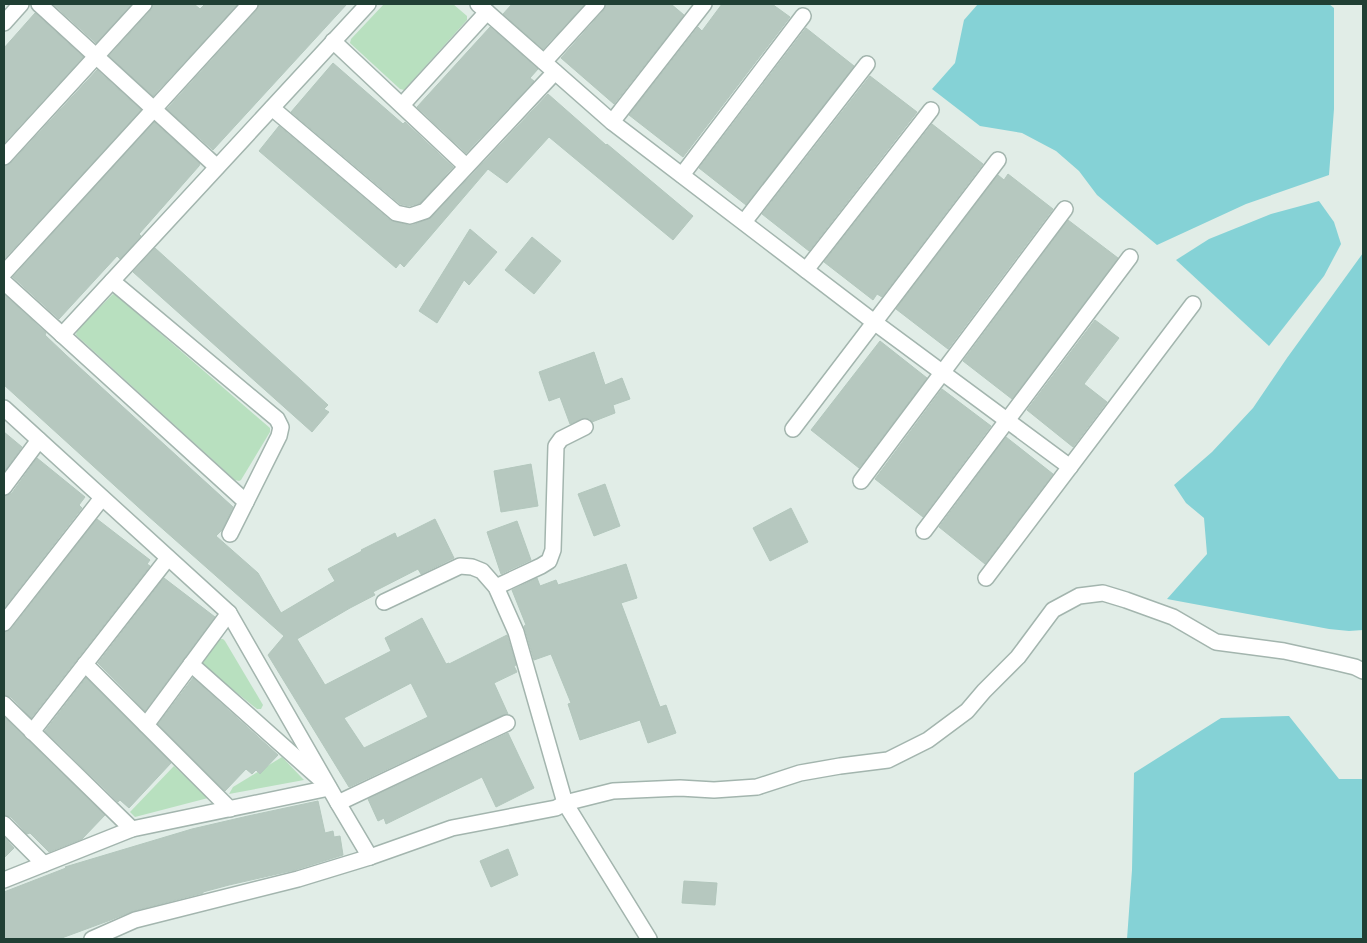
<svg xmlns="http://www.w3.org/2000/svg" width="1367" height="943" viewBox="0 0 1367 943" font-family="'Asap Condensed',sans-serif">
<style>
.green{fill:#b8e0bf}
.water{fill:#85d2d6}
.building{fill:#b6c8bf;stroke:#b3c7bd;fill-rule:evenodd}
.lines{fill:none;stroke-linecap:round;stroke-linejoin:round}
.minor-casing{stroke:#a3b5ae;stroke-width:18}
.minor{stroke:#fff;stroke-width:15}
</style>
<rect width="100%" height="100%" fill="#e1ede7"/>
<g class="green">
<polygon points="384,4 453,4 467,16 467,20 404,90 400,89 350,43 351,39"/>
<polygon points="113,294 116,295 270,428 270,432 241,480 239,481 235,480 76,335 77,330"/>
<polygon points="220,639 223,639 225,641 263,705 261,709 257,709 201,664 201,661"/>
<polygon points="282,757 304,780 229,794 233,787"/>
<polygon points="174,766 208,798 135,817 130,812"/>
</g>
<g class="water">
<polygon points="978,4 1329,4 1334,8 1334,109 1329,175 1246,204 1157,245 1097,195 1079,171 1056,151 1022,133 980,126 932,89 955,63 964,20"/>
<polygon points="1319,201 1334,222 1341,244 1324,276 1269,346 1176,260 1209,239 1271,214"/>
<polygon points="1363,253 1363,630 1349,631 1329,629 1167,599 1207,554 1204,518 1186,503 1174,485 1212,452 1253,408 1287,358"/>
<polygon points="1289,716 1339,779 1363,779 1363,939 1127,939 1132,870 1134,773 1221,718"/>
</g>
<g class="building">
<polygon points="53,4 132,4 96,43"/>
<polygon points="153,4 194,4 200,9 205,4 238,4 153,96 109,56 151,10"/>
<polygon points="259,4 347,4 213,150 167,109 257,10"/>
<polygon points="512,4 585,4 543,49 503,14"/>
<polygon points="606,4 671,4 684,15 614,104 561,58 604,10"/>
<polygon points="722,4 772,4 790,17 683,157 629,115 698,27 702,31"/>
<polygon points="35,13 83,57 4,143 4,48"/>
<polygon points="490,27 538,69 530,78 534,81 466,153 417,107"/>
<polygon points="806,28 854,66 746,205 699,168"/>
<polygon points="333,63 403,124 405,122 453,167 420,203 409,206 400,204 291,112"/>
<polygon points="97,70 141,110 4,259 4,166 11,163"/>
<polygon points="870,76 917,112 809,251 762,214"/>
<polygon points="548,94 606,145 607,144 693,216 673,240 549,137 507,183 488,169 404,267 400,263 396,268 259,151 279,126 390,220 408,225 413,225 432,217"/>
<polygon points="154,122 200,164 199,166 139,234 141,236 120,259 117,256 59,319 13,277"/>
<polygon points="932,124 983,164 882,297 877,294 873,300 824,262"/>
<polygon points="1008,174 1053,209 948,349 896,309 998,175 1004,180"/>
<polygon points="1068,220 1118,258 1012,399 963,361"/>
<polygon points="470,229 497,252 469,285 464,280 437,323 419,311"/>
<polygon points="532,237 561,261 534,294 505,270"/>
<polygon points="155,248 301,380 328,405 324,409 329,412 312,432 133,272"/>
<path d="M4,294L46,333L45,335L66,355L233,507L222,530L216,536L258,573L281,613L335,581L328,569L362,551L361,550L395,533L397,538L435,519L454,558L421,574L418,569L373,592L375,595L350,608L297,639L325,685L391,651L385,638L422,618L446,664L449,663V664L507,635L516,665L514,666L517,672L494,683L508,714L503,715L349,787L268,655L284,636L147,515L4,385ZM411,683L428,717L364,748L344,718Z"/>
<polygon points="1095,320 1119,338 1084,384 1107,402 1073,447 1027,410"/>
<polygon points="880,341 927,378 859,468 811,430"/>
<polygon points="594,352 605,385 622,378 630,399 613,405 615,413 592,422 590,419 585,418 570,424 560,397 549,401 539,372"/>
<polygon points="942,389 991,426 923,517 875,479"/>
<polygon points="4,432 22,447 4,472"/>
<polygon points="1006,437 1053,474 985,564 939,527"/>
<polygon points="37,458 85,497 79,505 82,508 4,608 4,496 8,495 12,493"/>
<polygon points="531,464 538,506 501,512 494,471"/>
<polygon points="605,484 620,526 594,536 578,494"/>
<polygon points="791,508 808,542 770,561 753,528"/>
<polygon points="97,519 150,560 147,564 150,566 31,718 11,697 4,695 4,632 8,631 11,629"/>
<polygon points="517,521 531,560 501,574 487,532"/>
<polygon points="626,564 637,598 621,603 660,707 666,705 676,733 648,743 640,720 580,740 568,704 571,703 551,654 534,660 524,626 526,625 512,590 537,578 540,586 556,580 558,585"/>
<polygon points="164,578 215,617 145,711 98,663"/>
<polygon points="86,678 171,763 129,808 120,800 118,802 45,731"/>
<polygon points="193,678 278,755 260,774 256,770 252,774 246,769 225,791 158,724"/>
<polygon points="4,717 105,815 82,839 49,852 30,833 27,834 11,817 4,815"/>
<polygon points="508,733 534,788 496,807 482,777 386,824 384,818 378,821 368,799"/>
<polygon points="318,801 325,833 333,831 334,837 340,836 343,855 295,870 229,885 203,892 203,893 133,911 108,921 59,939 4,939 4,892 66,868 65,867 192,829 248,816"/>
<polygon points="4,837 14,848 4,858"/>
<polygon points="508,849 518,875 491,887 480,861"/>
<polygon points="684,881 717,883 715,905 682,903"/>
</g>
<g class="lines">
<g class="minor-casing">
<g id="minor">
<polyline points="39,4 217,167"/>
<polyline points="478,4 612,122 874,322 1070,467"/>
<polyline points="4,23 21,4"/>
<polyline points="333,41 466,166"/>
<polyline points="544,62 597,4"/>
<polyline points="402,105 487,12"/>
<polyline points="272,108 396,213 410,216 425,211 555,72"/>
<polyline points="612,122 704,4"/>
<polyline points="4,157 144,4"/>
<polyline points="682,175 803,16"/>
<polyline points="744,222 867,64"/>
<polyline points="806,270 931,110"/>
<polyline points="4,273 250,4"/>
<polyline points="112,281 277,419 281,427 279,436 230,534"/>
<polyline points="4,282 246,502"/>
<polyline points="62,335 368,4"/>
<polyline points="4,408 229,613 338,803 370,857"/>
<polyline points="793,429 998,160"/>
<polyline points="861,481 1065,209"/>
<polyline points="4,487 39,440"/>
<polyline points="924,531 1130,257"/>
<polyline points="986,578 1193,304"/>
<polyline points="496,587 541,566 549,561 553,550 556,446 561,439 585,427"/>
<polyline points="384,602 460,566 472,567 482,571 496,587 516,632 565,803 649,939"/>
<polyline points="4,623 102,498"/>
<polyline points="85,664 230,809"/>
<polyline points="191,664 319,778"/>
<polyline points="4,704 132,829"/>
<polyline points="146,725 229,613"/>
<polyline points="32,732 168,558"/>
<polyline points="338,803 507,723"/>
<polyline points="4,824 44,864"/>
<polyline points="4,880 132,829 329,788"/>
<polyline points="92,939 135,920 298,879 370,857 452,828 556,808 565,803 613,791 680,788 714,790 757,787 800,773 840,766 888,760 928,740 967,711 984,691 1018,657 1053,610 1079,596 1103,593 1126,600 1173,617 1216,642 1284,651 1334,662 1355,667 1363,671"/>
</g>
</g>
<use href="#minor" class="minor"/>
</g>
<rect width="1367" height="943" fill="none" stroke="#203f34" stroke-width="10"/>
</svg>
